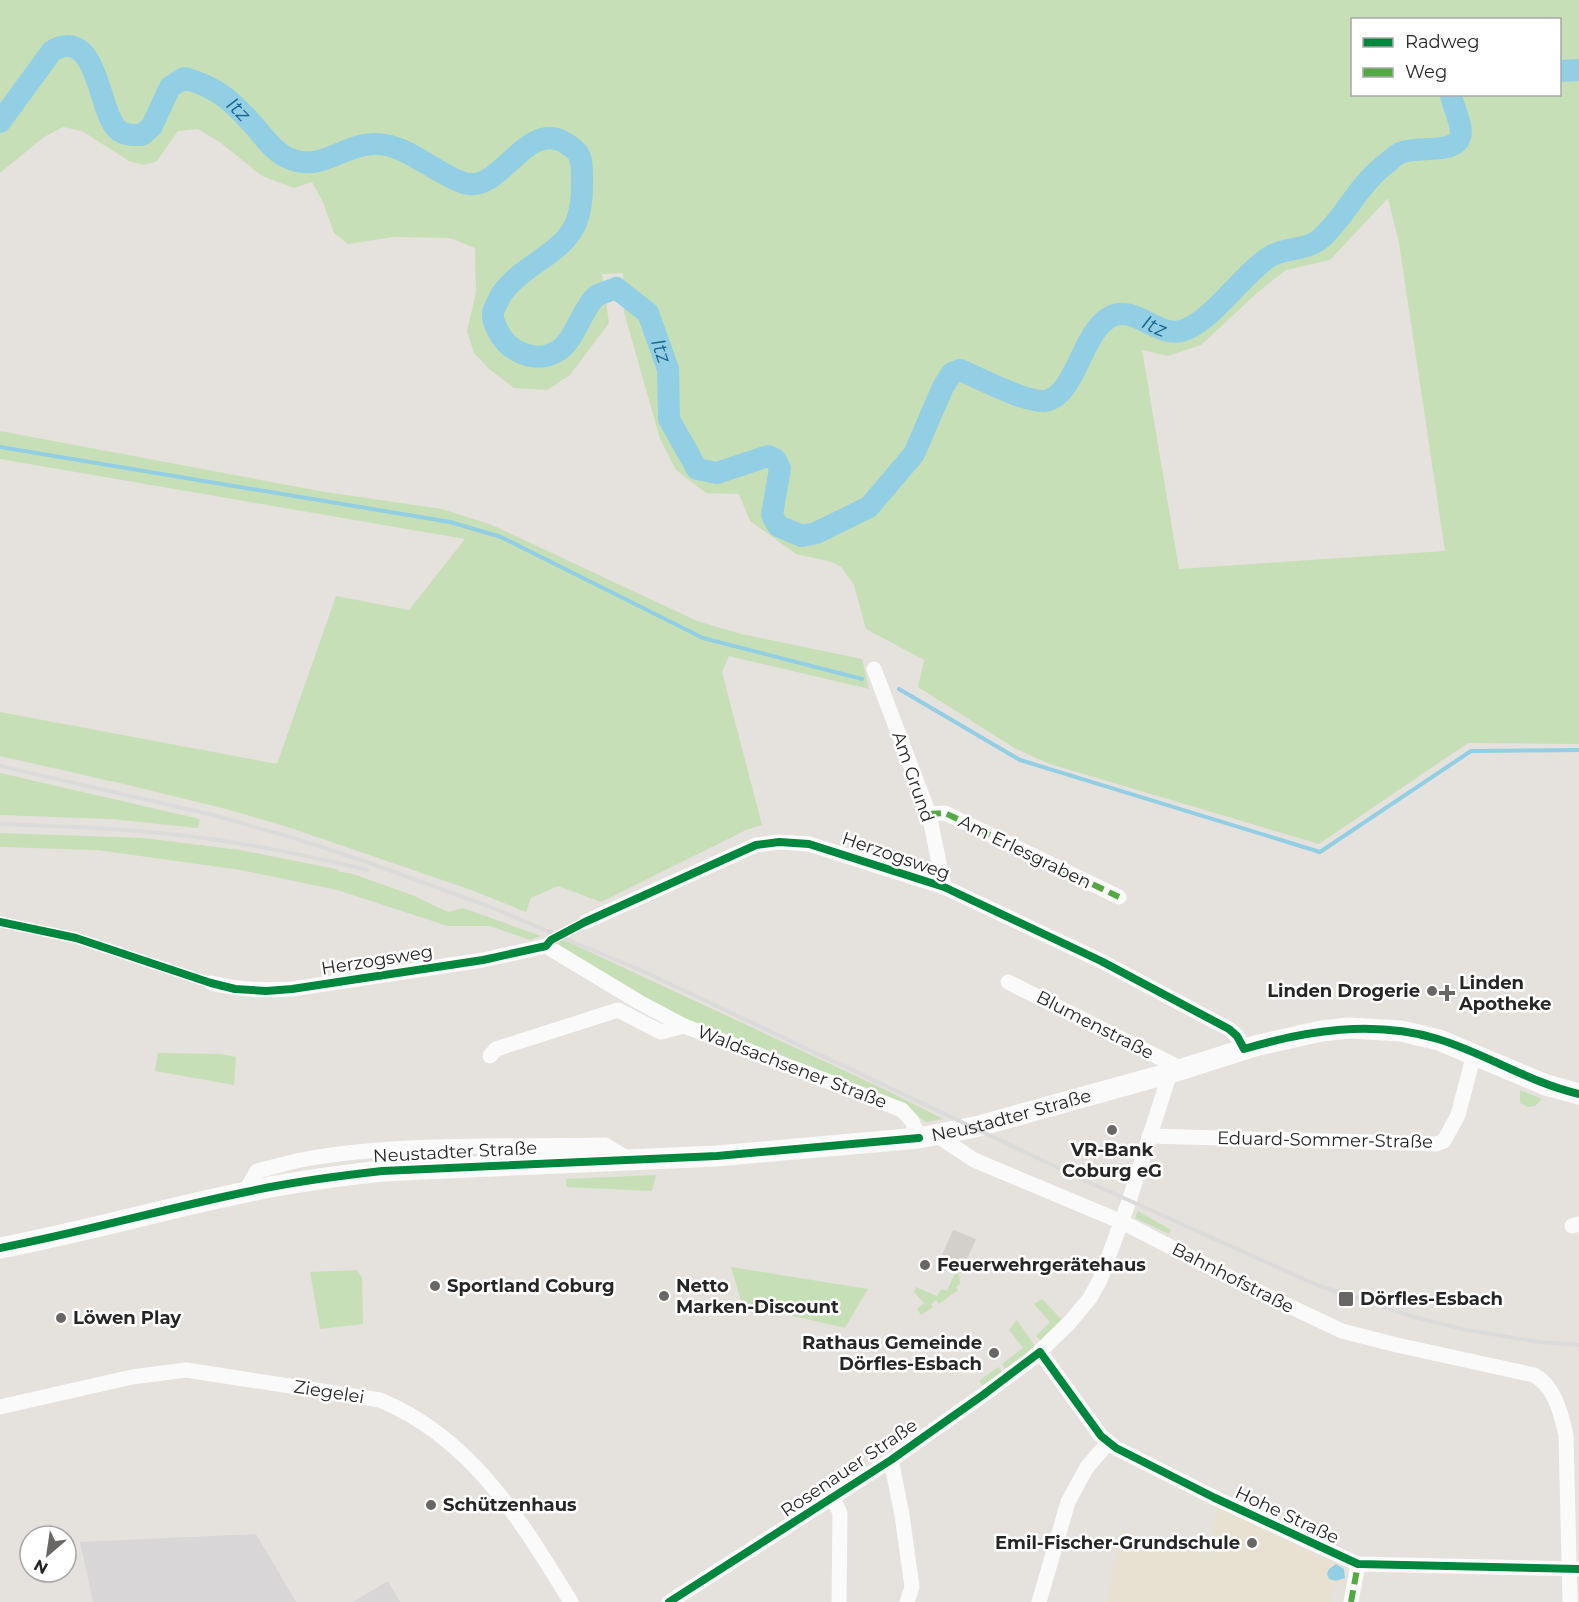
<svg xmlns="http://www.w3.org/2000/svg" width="1579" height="1602" viewBox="0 0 1579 1602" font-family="Montserrat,sans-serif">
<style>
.industrial{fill:#d9d6d8}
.education{fill:#e8e0d1}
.green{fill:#c7dfb6;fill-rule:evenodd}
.plaza{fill:#d3cfca}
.water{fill:#92cfe4}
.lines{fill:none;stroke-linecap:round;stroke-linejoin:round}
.stream{stroke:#92cfe4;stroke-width:4}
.river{stroke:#92cfe4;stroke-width:22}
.street{stroke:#fbfafa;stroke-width:15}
.secondary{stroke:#fbfafa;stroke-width:21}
.rail{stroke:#dcdbdc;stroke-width:4}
.quiet{stroke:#53aa44;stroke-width:6;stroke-dasharray:12 6;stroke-linecap:butt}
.cycleway-casing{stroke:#fff;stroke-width:11}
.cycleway{stroke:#00873e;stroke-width:8}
.poi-dot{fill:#696766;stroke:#fff;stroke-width:2}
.labels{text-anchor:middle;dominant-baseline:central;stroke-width:5;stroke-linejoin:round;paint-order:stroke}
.street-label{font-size:18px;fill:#262626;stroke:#fff}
.poi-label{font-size:18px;font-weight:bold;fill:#262626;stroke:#fff;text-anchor:start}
.water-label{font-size:20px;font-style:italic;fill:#14648d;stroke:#fff}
</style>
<rect width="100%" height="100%" fill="#e5e1dc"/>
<g class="industrial">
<polygon points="256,1534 296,1602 93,1602 80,1542"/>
<polygon points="388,1581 400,1602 353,1602"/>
</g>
<polygon class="education" points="1218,1507 1336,1564 1344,1569 1345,1585 1334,1584 1331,1602 1106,1602 1121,1531 1209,1555"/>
<g class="green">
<path d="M0,0H1579V744L1468,743L1319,844L1050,764L1016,749L918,687L924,660L866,629L854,585L841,567L832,562L796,554L750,521L739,494L706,493L676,470L660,439L624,312L623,273L602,274L609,323L570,375L547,390L514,388L488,368L474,353L467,331L476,292L475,248L450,238L394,237L348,244L334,233L323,202L312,182L294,188L262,176L221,143L198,129L178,131L157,161L144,165L129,161L82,131L63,127L44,137L0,173ZM1352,20H1560V94H1352ZM1388,198L1399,243L1445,551L1179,569L1142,350L1168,356L1201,345L1258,292L1286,270L1330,260Z"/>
<polygon points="0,431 325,492 442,509 492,525 697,621 741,634 862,659 869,689 729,656 722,672 762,825 746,830 601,902 558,886 531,898 526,912 474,891 288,827 226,809 128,785 0,756 0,712 277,764 336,596 409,610 465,539 0,459"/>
<polygon points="0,773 200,819 198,828 111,819 0,815"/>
<polygon points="0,833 143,838 240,850 336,869 340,872 350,873 412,895 448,912 463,908 541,936 530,940 490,926 448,926 337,890 241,870 97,850 0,847"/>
<polygon points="560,938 886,1090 943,1119 926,1122 899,1104 688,1023 552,946"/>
<polygon points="158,1053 220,1054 236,1057 234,1085 155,1071"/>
<polygon points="1520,1090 1542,1099 1535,1106 1528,1107 1520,1103"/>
<polygon points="656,1175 652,1191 567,1187 566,1179"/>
<polygon points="1138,1211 1171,1230 1169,1234 1135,1218"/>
<polygon points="731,1267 868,1289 845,1328 742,1304"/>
<polygon points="357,1270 362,1277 363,1324 320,1329 310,1272"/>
<polygon points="956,1271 959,1273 960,1284 956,1287 958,1290 939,1304 936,1300 931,1304 933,1307 921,1315 917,1309 924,1303 914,1292 916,1287 937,1296 941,1289 947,1291"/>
<polygon points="1042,1299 1062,1320 1042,1342 1036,1336 1050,1322 1034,1304"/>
<polygon points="1017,1320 1035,1346 1006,1369 1002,1364 1023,1348 1009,1330"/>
<polygon points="998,1367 1002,1372 983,1386 979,1381"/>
</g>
<polygon class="plaza" points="953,1230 976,1239 961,1273 956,1271 959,1263 942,1255"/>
<polygon class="water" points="1336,1564 1344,1569 1345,1578 1336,1581 1329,1579 1327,1574 1329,1569"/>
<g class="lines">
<g class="stream">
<polyline points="0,447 450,522 501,537 703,638 862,679"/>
<polyline points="899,689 1020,760 1320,852 1471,751 1579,750"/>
</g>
<g class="river">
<polyline points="1560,71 1579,70"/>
<path id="s1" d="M0,122L52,51C97,25 98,108 116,128C123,136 133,135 142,135L152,126L170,87L184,78C218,87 234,103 257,129C265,139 274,151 286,157C320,174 341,145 373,144C405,142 435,174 464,183C500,194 524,123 562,141C567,144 573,147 577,152C583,159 582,173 582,182C583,239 560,244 521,274C512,282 503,289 498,301C496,305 493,310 493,314C492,320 496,326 498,331C508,351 534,364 556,352C574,343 581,311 595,297C600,293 610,291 616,288L648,313L668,369L669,419L697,469L717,473L768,456L775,459L780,468L772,515L778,526L802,536L816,533L869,507L914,454L943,387L952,373L960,370C979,378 1026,403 1045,401C1076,396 1081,333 1110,317C1136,303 1159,342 1187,329C1217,315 1241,276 1269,257C1284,247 1306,251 1320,239C1344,219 1357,187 1382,167C1388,163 1394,156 1400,153C1415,146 1446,153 1457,142C1468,131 1452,108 1451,94"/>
</g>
<g class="street">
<polyline points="874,669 929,814 944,887"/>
<polyline points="929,814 945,813 1119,897"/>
<polyline points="585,922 756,845 779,842 809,844 944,887 1101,961 1229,1029 1237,1036 1244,1049"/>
<polyline points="1008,982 1182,1069"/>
<path d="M211,983C239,990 264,991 292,989L483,960L546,946L639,1002L684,1026L902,1110L912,1121L919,1138"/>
<polyline points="490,1056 496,1049 618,1010 661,1032 684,1026"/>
<path d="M938,1136L974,1160L1122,1222L1251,1288L1342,1331L1397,1345L1534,1375C1555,1386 1561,1414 1566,1435L1570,1602"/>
<polyline points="1149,1136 1436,1144 1444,1141 1458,1115 1474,1054"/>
<path d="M245,1192L257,1171C273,1167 290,1162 306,1159C404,1142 506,1147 605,1145L628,1159"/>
<polyline points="1572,1226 1579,1224"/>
<polyline points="1040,1352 1101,1436 1116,1448 1215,1498 1358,1564 1578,1569"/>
<path d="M0,1407L132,1377L186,1370L380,1400C472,1438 521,1521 571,1602"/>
<polyline points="891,1460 902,1515 912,1587 907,1602"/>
<polyline points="833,1499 840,1513 839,1602"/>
<polyline points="669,1602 891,1460 983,1395 1033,1358 1070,1322 1090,1298 1100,1280 1129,1201 1170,1073"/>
<polyline points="1039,1602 1068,1502 1087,1467 1108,1443"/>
<polyline points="1351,1602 1358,1564"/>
</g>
<path class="secondary" id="s2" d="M0,1248C83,1232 164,1209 246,1192C291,1182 337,1176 382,1171L717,1156L919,1138L975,1127L1170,1073L1255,1046L1321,1031L1349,1028L1401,1031L1439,1040L1546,1085L1579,1094"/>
<g class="rail">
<polyline points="0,766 213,815 297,839 367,862 493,908 649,974 1086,1181 1317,1285 1414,1317 1467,1330 1540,1342 1579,1345"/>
<path d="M0,824C46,826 91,827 137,831C214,837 291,851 367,870"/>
</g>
<g class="quiet">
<polyline points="929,814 945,813 1119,897"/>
<polyline points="1351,1602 1358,1564"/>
</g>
<g class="cycleway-casing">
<g id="cycleway">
<path d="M0,922L76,938L211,983L235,989L266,991L292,989L483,960L546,946L551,940L585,922L756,845L779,842L809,844L944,887L1101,961L1229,1029L1237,1036L1244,1049C1307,1030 1374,1020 1438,1039C1487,1054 1528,1082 1579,1094"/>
<path d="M0,1248C83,1232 164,1209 246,1192C291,1182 337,1176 382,1171L717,1156L919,1138"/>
<polyline points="669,1602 891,1460 983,1395 1040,1352 1101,1436 1116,1448 1215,1498 1358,1564 1579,1569"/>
</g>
</g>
<use href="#cycleway" class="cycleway"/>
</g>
<g class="poi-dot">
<circle cx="1432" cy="991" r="6"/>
<path d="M1444 984h6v6h6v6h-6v6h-6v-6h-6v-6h6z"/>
<circle cx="1112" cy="1130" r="6"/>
<circle cx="925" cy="1265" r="6"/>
<circle cx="435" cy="1286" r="6"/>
<circle cx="664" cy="1296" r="6"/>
<rect x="1338" y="1291" width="16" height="16" rx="3"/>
<circle cx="61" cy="1318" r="6"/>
<circle cx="994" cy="1353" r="6"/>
<circle cx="431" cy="1505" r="6"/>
<circle cx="1252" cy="1543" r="6"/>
</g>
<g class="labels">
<g class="street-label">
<text transform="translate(913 777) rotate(71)">Am Grund</text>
<text transform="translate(1025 852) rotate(26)">Am Erlesgraben</text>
<text transform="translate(896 856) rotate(19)">Herzogsweg</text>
<text transform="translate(377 960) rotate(-9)">Herzogsweg</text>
<text transform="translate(1095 1025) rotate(27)">Blumenstraße</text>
<text transform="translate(792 1067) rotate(21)">Waldsachsener Straße</text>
<text stroke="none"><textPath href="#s2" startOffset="1023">Neustadter Straße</textPath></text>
<text transform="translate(1325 1140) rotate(1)">Eduard-Sommer-Straße</text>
<text transform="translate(455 1152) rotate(-3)">Neustadter Straße</text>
<text transform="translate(1233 1278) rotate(27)">Bahnhofstraße</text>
<text transform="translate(329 1392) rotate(9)">Ziegelei</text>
<text transform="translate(849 1468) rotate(-34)">Rosenauer Straße</text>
<text transform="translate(1287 1515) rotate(25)">Hohe Straße</text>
</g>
<g class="poi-label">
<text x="1459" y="983">Linden<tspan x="1459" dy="21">Apotheke</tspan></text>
<text x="1420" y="991" text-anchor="end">Linden Drogerie</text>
<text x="1112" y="1150" text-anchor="middle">VR-Bank<tspan x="1112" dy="21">Coburg eG</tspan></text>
<text x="937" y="1265">Feuerwehrgerätehaus</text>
<text x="447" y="1286">Sportland Coburg</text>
<text x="676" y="1286">Netto<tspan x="676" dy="21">Marken-Discount</tspan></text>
<text x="1360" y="1299">Dörfles-Esbach</text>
<text x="73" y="1318">Löwen Play</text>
<text x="982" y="1343" text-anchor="end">Rathaus Gemeinde<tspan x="982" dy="21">Dörfles-Esbach</tspan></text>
<text x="443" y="1505">Schützenhaus</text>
<text x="1240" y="1543" text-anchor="end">Emil-Fischer-Grundschule</text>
</g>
<g class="water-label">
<text stroke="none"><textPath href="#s1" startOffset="369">Itz</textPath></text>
<text stroke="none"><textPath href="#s1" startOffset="2010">Itz</textPath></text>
<text stroke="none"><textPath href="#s1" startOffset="1216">Itz</textPath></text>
</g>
</g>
<rect x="1351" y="18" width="210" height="78" fill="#ffffff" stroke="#a8a8a8" stroke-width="1.5"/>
<rect x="1363" y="38" width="30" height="9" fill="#00873e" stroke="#a8a8a8" stroke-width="1.5"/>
<text x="1405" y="48" font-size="18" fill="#262626">Radweg</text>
<rect x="1363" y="68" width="30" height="9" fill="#53aa44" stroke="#a8a8a8" stroke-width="1.5"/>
<text x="1405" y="78" font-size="18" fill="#262626">Weg</text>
<g transform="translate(48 1554) rotate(209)"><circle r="28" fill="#ffffff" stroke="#a8a8a8" stroke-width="1.5"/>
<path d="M0-4.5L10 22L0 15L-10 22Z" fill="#696766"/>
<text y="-9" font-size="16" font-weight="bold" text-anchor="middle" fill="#262626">N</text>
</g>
</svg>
